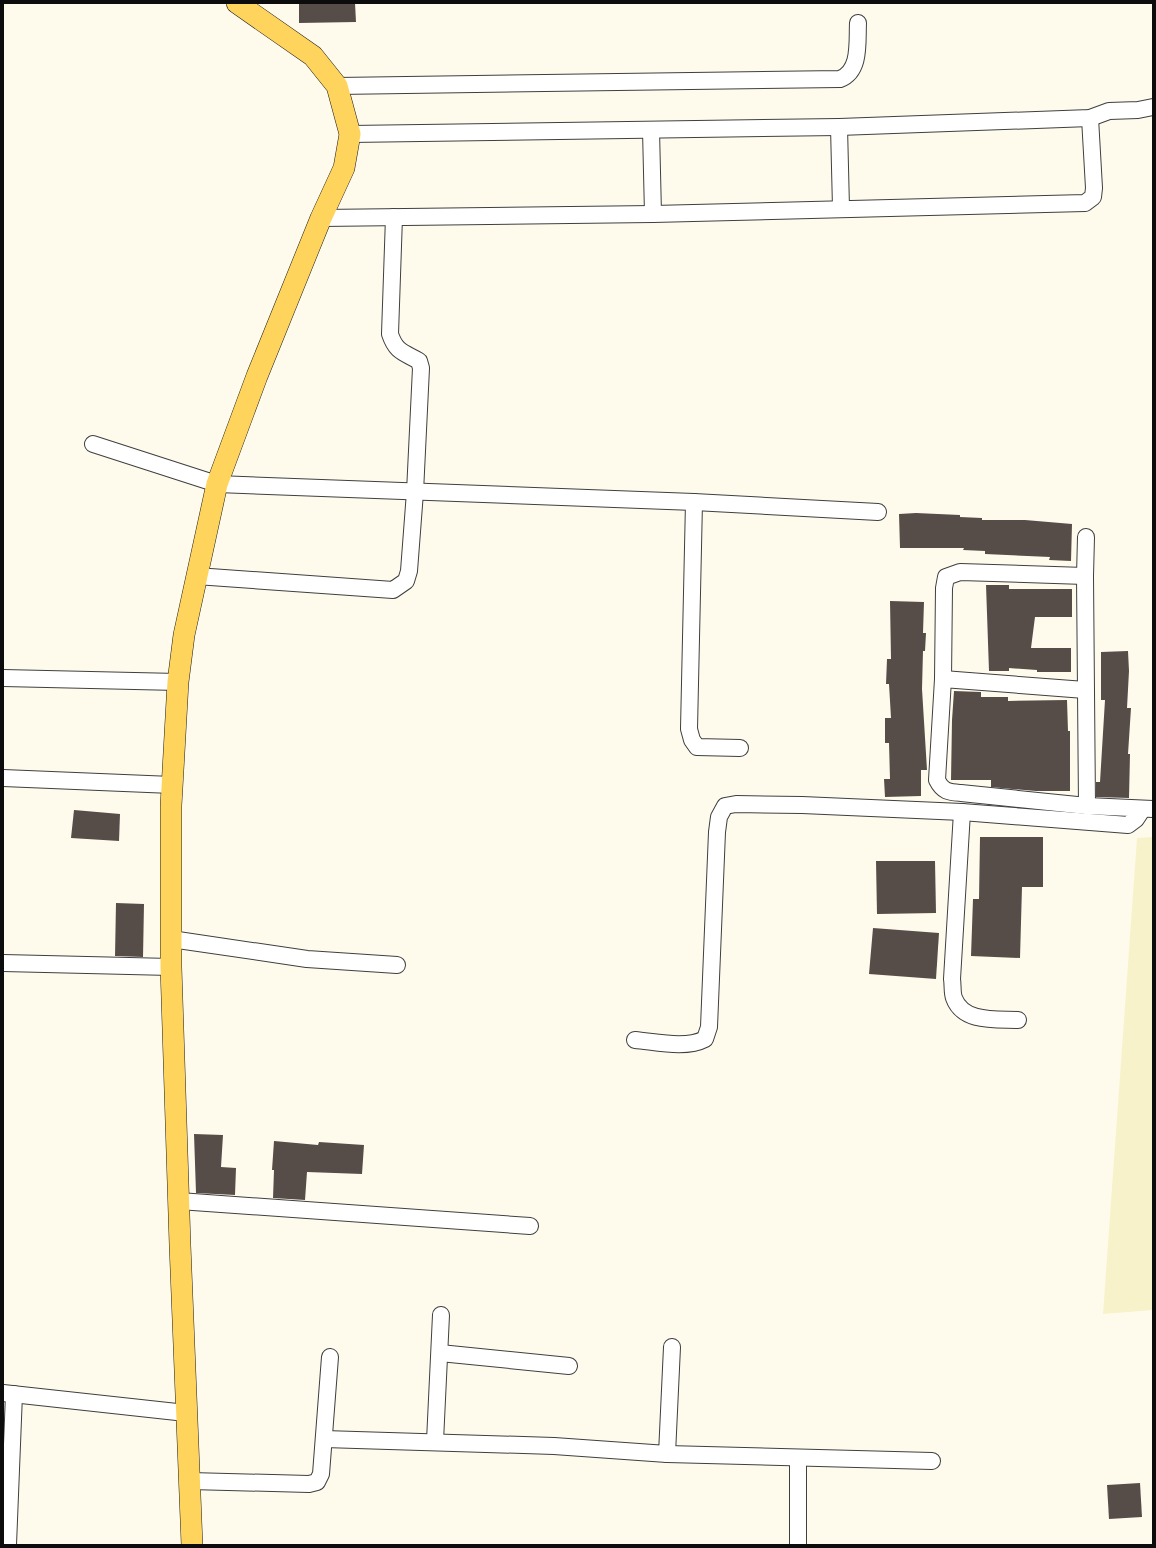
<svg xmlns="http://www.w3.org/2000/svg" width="1156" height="1548" viewBox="0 0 1156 1548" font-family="'Libre Baskerville',serif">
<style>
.farmland{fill:#f7f2ca}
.building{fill:#564d48}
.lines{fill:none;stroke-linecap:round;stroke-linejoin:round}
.minor-casing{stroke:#3f3f3f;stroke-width:18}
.major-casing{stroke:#1d1d1d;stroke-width:22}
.minor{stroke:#fff;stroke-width:16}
.major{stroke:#ffd45c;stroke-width:21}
</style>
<rect width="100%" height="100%" fill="#fffbec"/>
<polygon class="farmland" points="1153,837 1153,1310 1103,1314 1137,838"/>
<g class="building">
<polygon points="299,3 355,3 356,22 299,23"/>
<polygon points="916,513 960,515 960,517 982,518 982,520 1025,520 1072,524 1071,561 1049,560 1050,557 985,554 985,551 963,550 964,548 900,548 899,514"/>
<polygon points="986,585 1009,585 1009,589 1072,589 1072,617 1035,617 1031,648 1071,648 1071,672 1037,672 1037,670 1009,668 1009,671 989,671"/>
<polygon points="890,601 924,602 923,633 926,633 925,651 923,651 922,689 927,770 921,770 921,796 885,797 884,779 890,779 889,743 885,743 885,718 891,718 889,684 886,684 887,659 891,659"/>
<polygon points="1128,651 1129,671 1127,708 1131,708 1128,754 1130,754 1129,798 1096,797 1096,782 1100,782 1105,700 1101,700 1101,652"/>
<polygon points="954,691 981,692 981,697 1008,697 1008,701 1067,700 1068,731 1070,731 1070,791 1036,791 991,787 991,780 951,780 952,720"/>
<polygon points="74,810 120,814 119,841 71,838"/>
<polygon points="980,837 1043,837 1043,887 1022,887 1020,958 971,956 973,899 979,899"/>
<polygon points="876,861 935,861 936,913 877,914"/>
<polygon points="116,903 144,904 143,957 115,956"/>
<polygon points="873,928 939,933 936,979 869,974"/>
<polygon points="194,1134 223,1135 221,1167 236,1168 235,1195 196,1193"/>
<polygon points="274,1141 318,1145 319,1142 364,1145 362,1174 307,1172 305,1200 273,1198 274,1170 272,1170"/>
<polygon points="1140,1483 1142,1517 1109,1519 1107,1485"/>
</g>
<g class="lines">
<g class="minor-casing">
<g id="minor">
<path d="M337,86L840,79C861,71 857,42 858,23"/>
<polyline points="839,127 841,208"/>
<polyline points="651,130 653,214"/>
<polyline points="350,134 839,127 1090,118 1109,111 1138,110 1153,107"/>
<polyline points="321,218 653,214 1085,203 1093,197 1094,188 1090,118"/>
<polyline points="93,444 217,484 694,502 878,512"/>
<polyline points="694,502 689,729 692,740 697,747 740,748"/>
<path d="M196,576L393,590L406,581L409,571L415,492L421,368L419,361C403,352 396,352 390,334L394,217"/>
<polyline points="1085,576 1086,537"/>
<polyline points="3,678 178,682"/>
<polyline points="943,679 944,588 946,577 960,572 1085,576 1087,806"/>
<path d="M1085,690L943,679L937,780C943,792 949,792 961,793L1087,806L1153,809"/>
<polyline points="3,778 172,785"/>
<path d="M962,812L952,979C953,985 952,993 954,998C963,1023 996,1019 1018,1020"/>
<polyline points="171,939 307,959 397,965"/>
<polyline points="3,963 171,967"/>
<path d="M635,1040C657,1042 686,1049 705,1039L709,1027L717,832L719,817L725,806L736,804L802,805L962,812L1128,825L1136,819L1142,810"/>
<polyline points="179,1201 530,1226"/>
<polyline points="440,1353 569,1366"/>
<polyline points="3,1393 186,1413"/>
<polyline points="324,1439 554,1446 667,1454 672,1347"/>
<polyline points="435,1441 441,1315"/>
<polyline points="667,1454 932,1461"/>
<polyline points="190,1481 309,1484 317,1482 321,1474 330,1357"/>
<polyline points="8,1545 14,1394"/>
<polyline points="798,1545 798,1458"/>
</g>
</g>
<g class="major-casing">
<polyline id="major" points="192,1545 180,1245 171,967 171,806 178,682 184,635 217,484 257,376 321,218 344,168 350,134 337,86 313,56 237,3"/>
</g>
<use href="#minor" class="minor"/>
<use href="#major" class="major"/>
</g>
<rect width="1156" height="1548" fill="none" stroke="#0c0c0c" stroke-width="8"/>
</svg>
